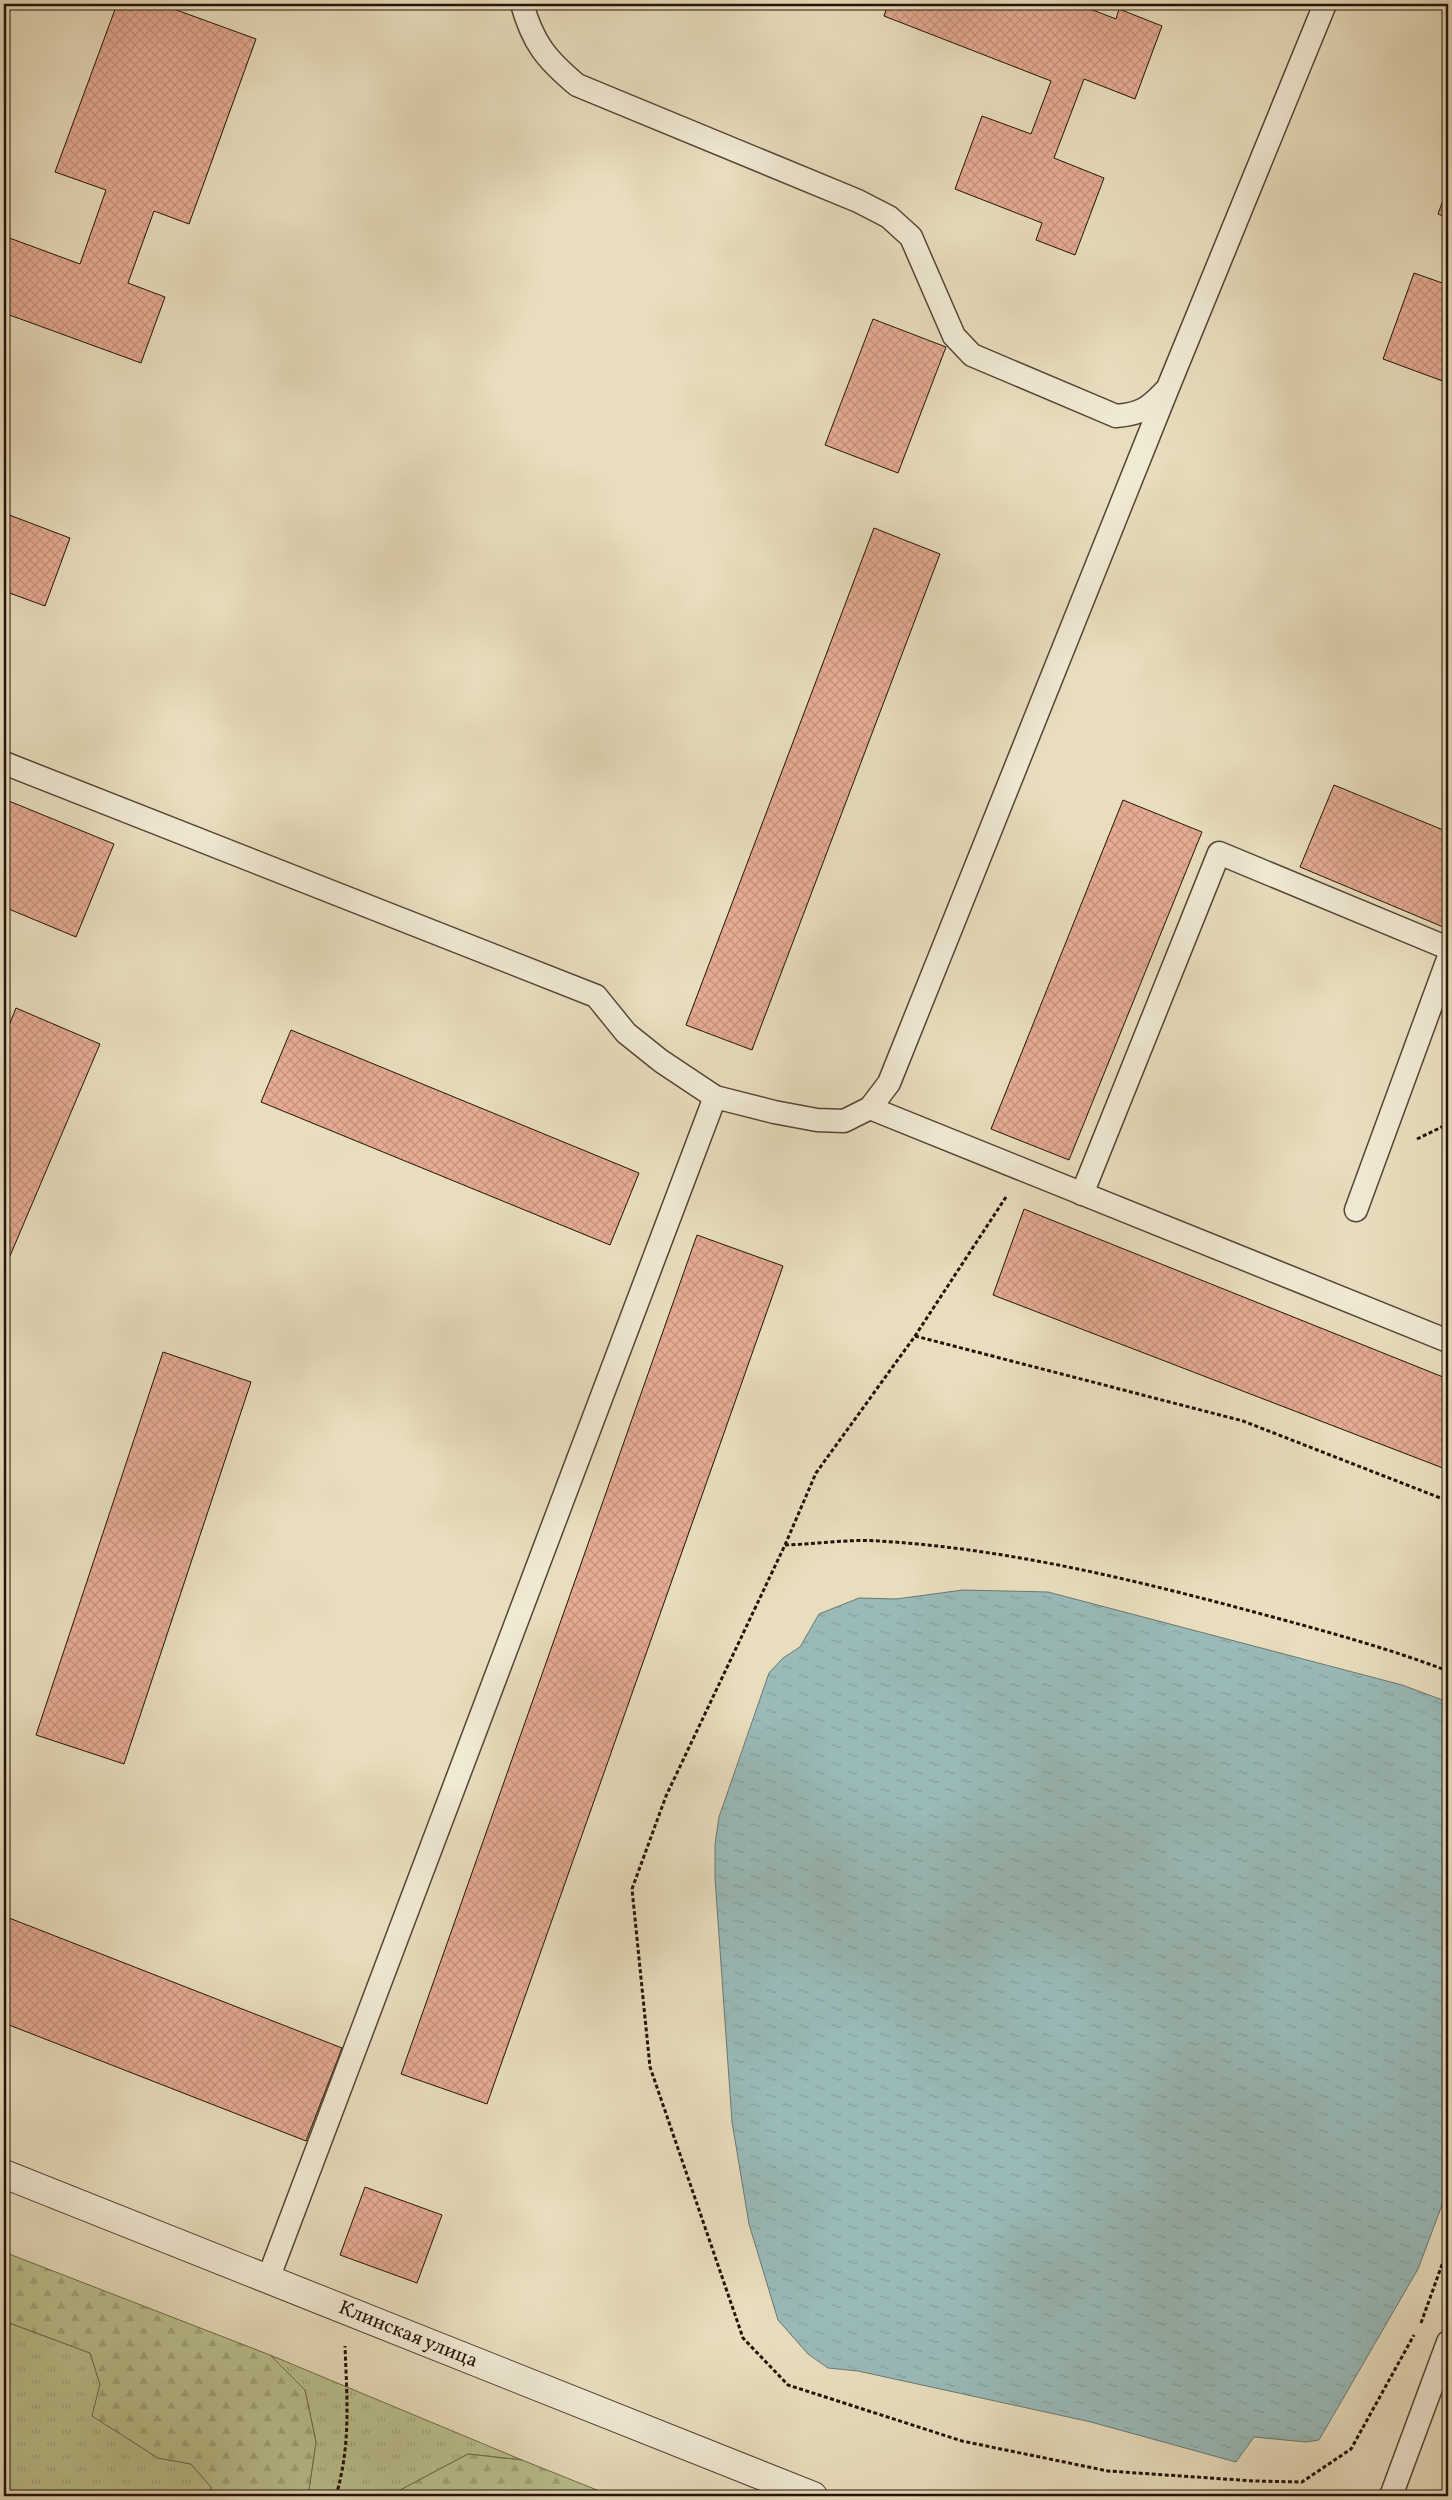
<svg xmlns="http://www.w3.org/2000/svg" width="1452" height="2500" viewBox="0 0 1452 2500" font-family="Vollkorn,serif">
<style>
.grass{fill:url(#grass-tufts);stroke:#6e6a4b}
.forest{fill:url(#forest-firs);stroke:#6e6a4b}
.water{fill:url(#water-ripples);stroke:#6a7872}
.building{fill:url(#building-cross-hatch);stroke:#231408}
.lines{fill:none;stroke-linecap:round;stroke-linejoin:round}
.lane-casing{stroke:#544635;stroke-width:25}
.street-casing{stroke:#544635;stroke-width:30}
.path{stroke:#231408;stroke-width:3;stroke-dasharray:4 2.5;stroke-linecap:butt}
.lane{stroke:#f0e9d4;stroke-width:22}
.street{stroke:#f0e9d4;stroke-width:28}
.labels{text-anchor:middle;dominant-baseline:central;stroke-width:4.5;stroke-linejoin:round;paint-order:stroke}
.street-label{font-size:20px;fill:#231408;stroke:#f0e9d4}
</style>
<defs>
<pattern id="grass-tufts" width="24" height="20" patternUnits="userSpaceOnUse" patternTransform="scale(1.25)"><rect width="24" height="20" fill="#bac08e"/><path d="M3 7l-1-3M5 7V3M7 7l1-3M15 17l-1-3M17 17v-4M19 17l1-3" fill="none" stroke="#a0a479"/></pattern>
<pattern id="forest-firs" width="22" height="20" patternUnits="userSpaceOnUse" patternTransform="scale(1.25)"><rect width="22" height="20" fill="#bac08e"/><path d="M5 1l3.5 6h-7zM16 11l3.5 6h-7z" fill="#a0a479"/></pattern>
<pattern id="water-ripples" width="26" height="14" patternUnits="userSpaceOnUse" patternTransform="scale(1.25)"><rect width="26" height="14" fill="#99bab8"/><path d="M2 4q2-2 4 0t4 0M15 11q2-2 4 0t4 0" fill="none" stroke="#849f9d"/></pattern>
<pattern id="building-cross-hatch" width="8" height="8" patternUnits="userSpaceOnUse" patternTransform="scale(1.25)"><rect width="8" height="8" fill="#e5ab93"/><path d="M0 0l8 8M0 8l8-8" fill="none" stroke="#c4927d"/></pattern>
</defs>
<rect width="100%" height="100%" fill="#e8ddbd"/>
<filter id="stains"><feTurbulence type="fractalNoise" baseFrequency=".004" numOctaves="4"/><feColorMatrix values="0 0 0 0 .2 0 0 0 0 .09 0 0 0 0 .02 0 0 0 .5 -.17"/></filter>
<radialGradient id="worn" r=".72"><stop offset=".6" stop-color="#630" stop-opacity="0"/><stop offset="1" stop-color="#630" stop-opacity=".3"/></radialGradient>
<g class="grass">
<polygon points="4,2321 90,2353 100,2384 93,2416 158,2458 191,2464 211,2487 209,2496 4,2496"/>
<polygon points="270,2355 522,2460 468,2454 389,2496 308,2496 316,2442 305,2390"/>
</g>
<g class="forest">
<polygon points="4,2252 270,2355 305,2390 316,2442 308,2496 209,2496 211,2487 191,2464 158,2458 92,2416 100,2384 90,2353 4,2321"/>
<polygon points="468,2454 522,2460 612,2496 389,2496"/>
</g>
<polygon class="water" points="963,1590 1048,1592 1402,1685 1448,1702 1448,2189 1418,2269 1319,2440 1306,2442 1254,2437 1236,2462 1091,2422 858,2371 828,2368 808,2354 778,2320 749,2224 732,2122 715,1878 715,1844 719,1817 769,1673 783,1658 800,1647 819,1614 859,1598 896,1599"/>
<g class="building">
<polygon points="117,4 160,4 256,39 189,224 154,211 128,283 165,297 141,363 4,313 4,236 80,264 106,190 55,172"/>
<polygon points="888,4 1077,4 1116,19 1119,9 1162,26 1135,99 1084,79 1054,158 1104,178 1075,255 1036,240 1042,223 955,189 982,116 1031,134 1051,81 884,16"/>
<polygon points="1448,186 1448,218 1438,214"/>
<polygon points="1414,273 1448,285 1448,383 1383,359"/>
<polygon points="873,319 946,347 898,473 825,445"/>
<polygon points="4,513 70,538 45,606 4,591"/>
<polygon points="874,528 940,554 752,1050 686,1025"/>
<polygon points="1334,785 1448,832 1448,929 1300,867"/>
<polygon points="4,799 114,844 76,937 4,907"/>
<polygon points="1123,800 1202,832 1069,1160 991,1129"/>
<polygon points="16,1008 100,1044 4,1270 4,1038"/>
<polygon points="291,1030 639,1173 610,1245 261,1102"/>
<polygon points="1024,1209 1448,1379 1448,1470 993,1295"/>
<polygon points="697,1235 783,1266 487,2104 401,2074"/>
<polygon points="163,1352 251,1382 124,1764 36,1735"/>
<polygon points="4,1916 342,2048 306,2141 4,2023"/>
<polygon points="365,2187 442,2215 417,2283 340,2255"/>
</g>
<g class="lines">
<g class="lane-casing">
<g id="lane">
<path d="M522,4C533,43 546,59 577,85L858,201L889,217L911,237L954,336L972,355L1116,416C1140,414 1148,409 1164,392"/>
<polyline points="4,763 596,996 626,1033 661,1061 715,1097 774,1112 817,1120 844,1121 870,1108 889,1083 1167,390 1325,4"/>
<polyline points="870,1108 1448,1341"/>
<polyline points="1082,1194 1219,853 1448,948"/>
<polyline points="1356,1210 1448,959"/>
<polyline points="268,2279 715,1097"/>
<polyline points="1391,2496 1448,2342"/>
</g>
</g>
<g class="street-casing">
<polyline id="street" points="4,2174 813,2496"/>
</g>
<g class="path">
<polyline points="1417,1139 1448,1124"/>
<polyline points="1006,1197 915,1336 816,1473 785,1545 666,1796 632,1889 650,2067 743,2338 788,2385 962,2441 1108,2471 1254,2481 1302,2482 1351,2449 1414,2335"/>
<polyline points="915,1336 1243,1421 1448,1501"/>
<path d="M785,1545C816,1544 848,1539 879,1541C997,1548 1114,1575 1228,1605C1302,1625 1377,1644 1448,1671"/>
<polyline points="1421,2323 1448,2248"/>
<path d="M336,2496C351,2444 347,2400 345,2346"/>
</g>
<use href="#lane" class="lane"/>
<use href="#street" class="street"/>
</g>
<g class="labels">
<g class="street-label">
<text transform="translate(408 2335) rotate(22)">Клинская улица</text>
</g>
</g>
<rect width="1452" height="2500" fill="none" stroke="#e8ddbd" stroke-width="20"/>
<rect x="5" y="5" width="1442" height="2490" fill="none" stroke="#231408" stroke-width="2.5"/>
<rect x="10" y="10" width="1432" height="2480" fill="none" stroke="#231408"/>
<rect width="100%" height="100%" filter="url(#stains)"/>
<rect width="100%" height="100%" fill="url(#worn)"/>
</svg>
